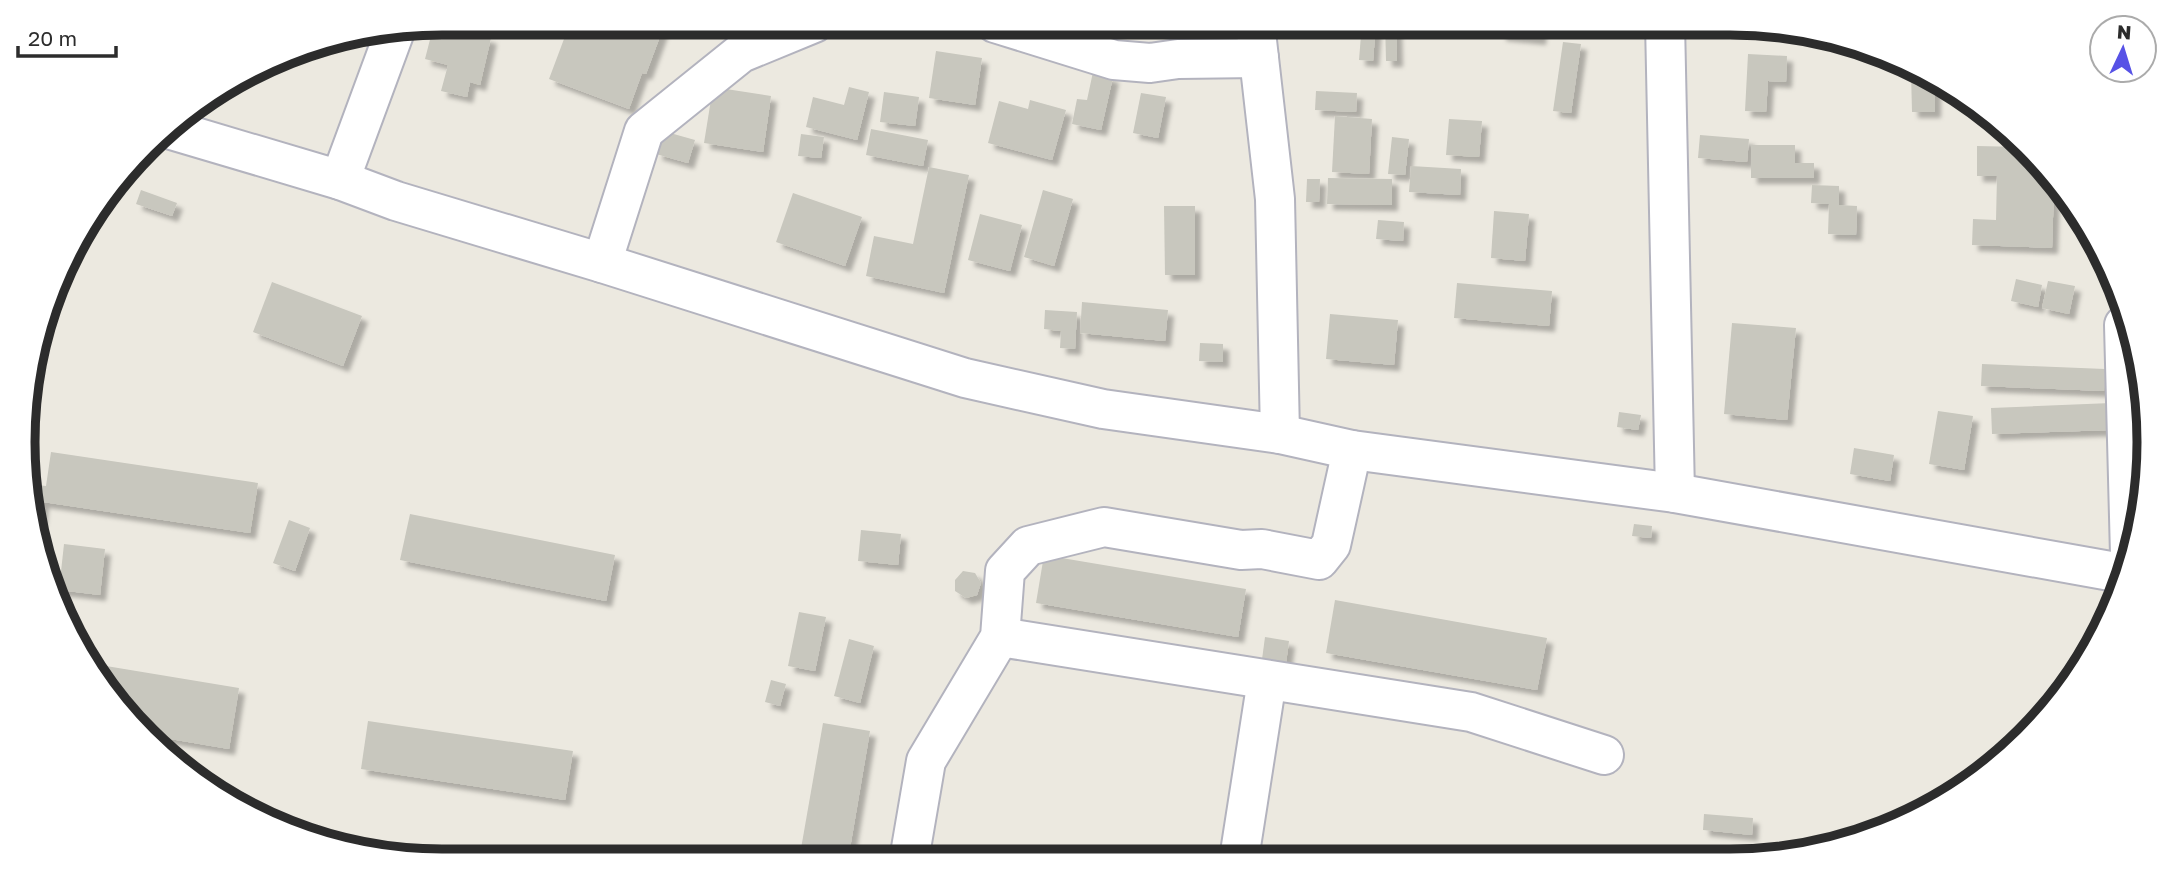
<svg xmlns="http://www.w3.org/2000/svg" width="2172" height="884" viewBox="0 0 2172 884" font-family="'Golos Text',sans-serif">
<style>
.building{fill:#c8c7be;filter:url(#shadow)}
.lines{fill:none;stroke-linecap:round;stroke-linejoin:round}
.street-casing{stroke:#b3b3be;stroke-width:42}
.secondary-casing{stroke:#b3b3be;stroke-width:42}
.street{stroke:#fff;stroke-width:38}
.secondary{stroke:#fff;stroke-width:38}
.rim{fill:none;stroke:#2c2c2c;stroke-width:9}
</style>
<defs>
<filter id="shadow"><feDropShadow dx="6" dy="6" stdDeviation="2" flood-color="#0004"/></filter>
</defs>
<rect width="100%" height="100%" fill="#ece9e0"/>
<g class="building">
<polygon points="570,23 665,23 646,74 642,73 629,109 549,79"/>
<polygon points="1362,23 1376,23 1373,61 1359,60"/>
<polygon points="1385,23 1396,23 1397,61 1386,61"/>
<polygon points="1501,23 1542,23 1540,39 1500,35"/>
<polygon points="434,24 491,38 480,85 470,82 467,97 441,91 448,65 425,59"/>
<polygon points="1563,42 1581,44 1571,113 1553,111"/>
<polygon points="936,51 982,58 975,105 929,98"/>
<polygon points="1748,54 1787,56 1786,82 1768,81 1766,112 1745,111"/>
<polygon points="1093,72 1113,77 1101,130 1072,124 1077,99 1087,100"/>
<polygon points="1911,72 1935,86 1935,112 1912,112"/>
<polygon points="713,87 771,96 763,152 704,143"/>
<polygon points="849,87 869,92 857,140 806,127 813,97 844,105"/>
<polygon points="1316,91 1357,93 1356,112 1315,110"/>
<polygon points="884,92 919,97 915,126 880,122"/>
<polygon points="1141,93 1166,97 1158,138 1133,133"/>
<polygon points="1030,100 1066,110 1052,160 988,143 999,101 1028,109"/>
<polygon points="1335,116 1372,119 1369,174 1332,172"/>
<polygon points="1449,119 1482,121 1479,157 1446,155"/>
<polygon points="871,129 928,140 923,166 866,155"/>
<polygon points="663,131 695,140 688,163 656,154"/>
<polygon points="801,134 824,137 821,158 798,156"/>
<polygon points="1700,135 1749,139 1747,162 1698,158"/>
<polygon points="1392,137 1409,139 1405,175 1388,174"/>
<polygon points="1751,145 1795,145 1795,163 1814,163 1814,178 1751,178"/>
<polygon points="1977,146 2022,147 2054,188 2052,248 1972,245 1973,219 1996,220 1997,176 1977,176"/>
<polygon points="1411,166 1461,169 1460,195 1409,192"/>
<polygon points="929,167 969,175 944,293 866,276 874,236 913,244"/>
<polygon points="1328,178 1392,179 1392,205 1327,204"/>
<polygon points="1307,179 1320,179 1319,202 1306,202"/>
<polygon points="1812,185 1839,186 1839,205 1857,206 1856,235 1828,234 1829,204 1811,203"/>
<polygon points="141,190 177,203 172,216 136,204"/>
<polygon points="1043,190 1073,199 1054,266 1024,257"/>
<polygon points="793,193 862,217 845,266 776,242"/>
<polygon points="1164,206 1195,206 1195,275 1165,275"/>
<polygon points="1494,211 1529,214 1525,261 1491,258"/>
<polygon points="980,214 1022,225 1010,271 968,260"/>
<polygon points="1378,220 1404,222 1403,241 1376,239"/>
<polygon points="2016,279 2042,285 2038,307 2011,301"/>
<polygon points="2048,281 2075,286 2069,314 2042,308"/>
<polygon points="272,282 362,316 343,366 253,332"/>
<polygon points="1457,283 1552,291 1549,326 1454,318"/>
<polygon points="1082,302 1168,310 1165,341 1080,333"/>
<polygon points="1045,310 1077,312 1075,349 1060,348 1061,331 1044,329"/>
<polygon points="1330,314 1398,320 1394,365 1326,359"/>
<polygon points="1732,323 1796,328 1787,420 1724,414"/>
<polygon points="1200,343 1223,344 1223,362 1199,361"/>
<polygon points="1982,364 2105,369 2104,391 1981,386"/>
<polygon points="2111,403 2112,430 1992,434 1991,408"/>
<polygon points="1938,411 1973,416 1964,470 1929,464"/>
<polygon points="1619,412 1641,415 1638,430 1617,427"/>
<polygon points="1854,448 1894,455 1890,481 1850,474"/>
<polygon points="51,452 258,483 250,533 43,502 41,520 31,519 29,484 46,486"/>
<polygon points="410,514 615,555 606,601 400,560"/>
<polygon points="289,520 310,528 295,571 273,563"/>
<polygon points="1634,524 1652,526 1651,538 1632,536"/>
<polygon points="861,530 901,534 898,565 858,561"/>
<polygon points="64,544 105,549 100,595 59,590"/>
<polygon points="1044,555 1246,589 1238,637 1036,603"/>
<polygon points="963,571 975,573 981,583 977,595 966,598 955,591 955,580"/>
<polygon points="1335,600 1547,638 1537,690 1326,653"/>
<polygon points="799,612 826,617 815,671 788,666"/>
<polygon points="1265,637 1289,641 1285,670 1261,667"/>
<polygon points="849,639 874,646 860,703 834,696"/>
<polygon points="88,663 239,688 229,749 153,736"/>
<polygon points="771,680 786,684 780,706 765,702"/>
<polygon points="368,721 573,751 565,800 361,769"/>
<polygon points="823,723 870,731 848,860 799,860"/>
<polygon points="1954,782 1963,784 1952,791"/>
<polygon points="1704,814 1753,818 1752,835 1703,830"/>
</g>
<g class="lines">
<g class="street-casing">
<g id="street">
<polyline points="995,23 1114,60 1150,63 1178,59 1259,58"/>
<polyline points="1255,23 1275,199 1280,434"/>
<polyline points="1665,23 1675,493"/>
<polyline points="340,180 395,31"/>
<polyline points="602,263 644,131 741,53 814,23"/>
<polyline points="2124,325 2130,555"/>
<polyline points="1000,637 1471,712 1604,755"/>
<polyline points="1239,859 1267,680"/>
<polyline points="909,860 926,761 1000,637 1005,571 1028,546 1104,527 1241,550 1262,549 1319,560 1331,545 1352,450"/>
</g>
</g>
<g class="secondary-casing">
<polyline id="secondary" points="165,128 340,180 396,201 602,263 965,378 1103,409 1280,434 1352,450 1675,493 2127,574"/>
</g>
<use href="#street" class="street"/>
<use href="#secondary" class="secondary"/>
</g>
<path d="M0 0H2172V884H0ZM442 35H1730A407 407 0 0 1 2137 442V442A407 407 0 0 1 1730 849H442A407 407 0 0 1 35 442V442A407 407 0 0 1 442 35Z" fill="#fff" fill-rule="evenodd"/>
<path class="rim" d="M442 35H1730A407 407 0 0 1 2137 442V442A407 407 0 0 1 1730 849H442A407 407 0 0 1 35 442V442A407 407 0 0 1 442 35Z"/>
<g transform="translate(2123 49) rotate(4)"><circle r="33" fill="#ffffff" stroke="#ababab" stroke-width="2"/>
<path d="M0-5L12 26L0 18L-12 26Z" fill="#5752e6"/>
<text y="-10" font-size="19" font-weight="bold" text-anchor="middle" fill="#2c2c2c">N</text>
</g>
<path d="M18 46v10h98v-10" fill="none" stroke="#2c2c2c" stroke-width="3.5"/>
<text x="28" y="46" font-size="21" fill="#2c2c2c" stroke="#ffffff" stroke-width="5" paint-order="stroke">20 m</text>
</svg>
